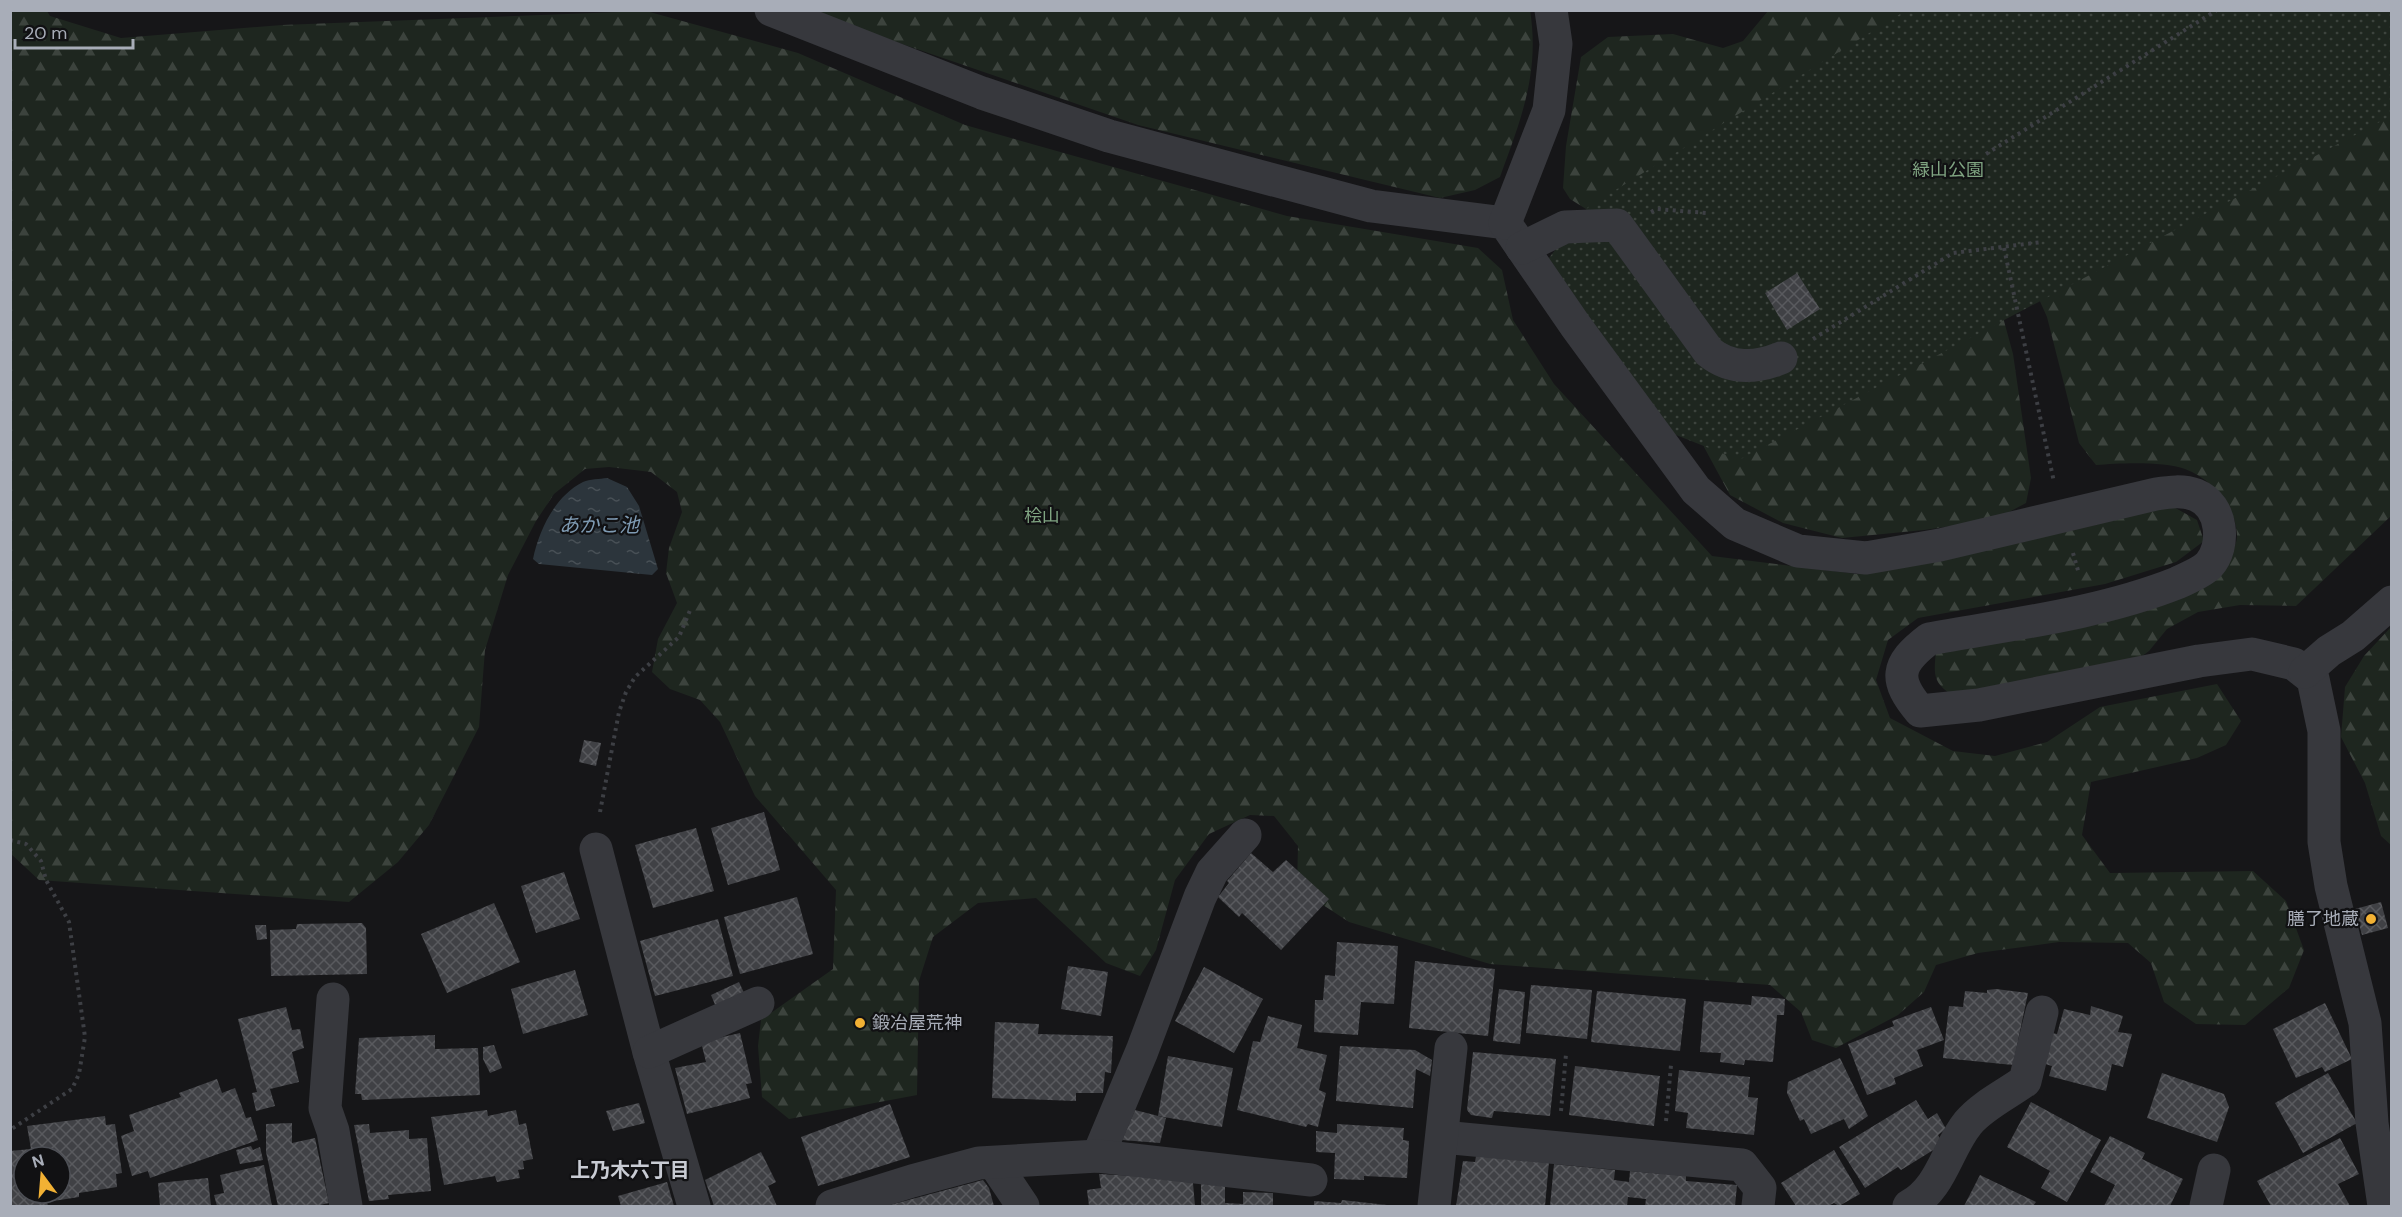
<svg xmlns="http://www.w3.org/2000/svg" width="2402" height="1217" viewBox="0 0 2402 1217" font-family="'DM Sans','Noto Sans JP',sans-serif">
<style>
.forest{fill:url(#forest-firs)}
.park{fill:url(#park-dots)}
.water{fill:url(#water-ripples)}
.building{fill:url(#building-cross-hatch);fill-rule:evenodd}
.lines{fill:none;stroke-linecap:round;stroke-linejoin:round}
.path{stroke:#3d3f44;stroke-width:4;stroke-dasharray:3 4.5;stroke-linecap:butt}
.minor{stroke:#37383d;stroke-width:33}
.poi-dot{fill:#f2b134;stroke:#111113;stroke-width:2}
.labels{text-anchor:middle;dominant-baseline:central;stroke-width:4.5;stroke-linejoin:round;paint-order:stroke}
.park-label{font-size:18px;fill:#7fa381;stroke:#111113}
.poi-label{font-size:18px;fill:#a8adb8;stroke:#111113;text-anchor:end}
.water-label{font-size:20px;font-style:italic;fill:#7f9bb3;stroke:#111113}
.neighbourhood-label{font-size:20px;font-weight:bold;fill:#c9ccd4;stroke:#111113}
</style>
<defs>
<pattern id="forest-firs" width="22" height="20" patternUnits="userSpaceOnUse" patternTransform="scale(1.5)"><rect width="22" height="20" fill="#1e261f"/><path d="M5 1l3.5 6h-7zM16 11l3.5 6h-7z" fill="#3c433d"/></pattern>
<pattern id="park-dots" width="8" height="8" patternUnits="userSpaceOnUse" patternTransform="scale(1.5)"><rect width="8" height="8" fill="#1e261f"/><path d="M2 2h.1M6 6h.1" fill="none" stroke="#3c433d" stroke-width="1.8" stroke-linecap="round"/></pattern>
<pattern id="water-ripples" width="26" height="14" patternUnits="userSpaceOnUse" patternTransform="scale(1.5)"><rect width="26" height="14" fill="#2c353c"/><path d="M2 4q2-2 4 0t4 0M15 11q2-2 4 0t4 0" fill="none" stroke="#485056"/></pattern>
<pattern id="building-cross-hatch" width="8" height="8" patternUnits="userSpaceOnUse" patternTransform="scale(1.5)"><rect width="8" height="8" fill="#404145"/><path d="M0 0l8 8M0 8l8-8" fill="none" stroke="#595a5e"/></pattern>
</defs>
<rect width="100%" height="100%" fill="#161618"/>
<g class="forest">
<path d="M1530,10C1540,73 1521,119 1500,177L1475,190L1440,198L1138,125L806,11Z"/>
<polygon points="10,11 47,11 50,16 121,38 282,25 646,11 798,53 965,125 1287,216 1478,248 1502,270 1513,320 1554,384 1712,556 1857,574 2170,505 2197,520 2204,541 2176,562 2105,584 1918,618 1888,640 1876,680 1890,718 1953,751 1995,756 2047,742 2100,707 2217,684 2241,721 2226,745 2197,758 2091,782 2082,835 2110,873 2253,871 2286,901 2304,950 2289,988 2245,1025 2196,1024 2164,1002 2151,963 2128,943 2059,942 1978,953 1936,965 1924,992 1898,1015 1836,1048 1812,1040 1801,1012 1770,985 1490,964 1349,922 1297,888 1298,846 1274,816 1250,815 1209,834 1175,880 1156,950 1140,976 1106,963 1036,898 978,903 933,937 919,981 917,1095 789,1119 762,1097 758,1046 761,1020 833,969 836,890 755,796 720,722 700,700 670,689 652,672 658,639 677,603 666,573 669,548 682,512 677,492 651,472 609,467 585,469 554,494 536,521 508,575 485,650 479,727 429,825 398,862 349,902 39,880 10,853"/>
<polygon points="1768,11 1995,11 1594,214 1570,199 1563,188 1566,146 1581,57 1608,37 1673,34 1723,48 1743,41"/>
<path d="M2391,11V516L2296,606L2240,605L2198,612L2167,629L2149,651L2125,669L1953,696C1932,681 1934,675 1936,650L2223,569C2227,560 2238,545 2237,535C2236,506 2212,479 2185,469C2164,461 2119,463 2096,465L2079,443L2047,317L2034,288Z"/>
<polygon points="2001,310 2013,354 2031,478 2026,503 1994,520 1924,530 1842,538 1783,523 1730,495 1704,447 1702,405"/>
<polygon points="2391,627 2391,845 2381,836 2365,783 2341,737 2345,687 2364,656"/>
</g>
<polygon class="park" points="1905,11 2391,11 2391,116 1739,460 1671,433 1550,267 1549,258 1588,207"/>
<path class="water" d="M607,478L627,487L639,506L658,569L652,575L539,564L533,559C539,530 555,496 583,482C590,479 600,479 607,478Z"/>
<g class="building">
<polygon points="1797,273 1820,309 1787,330 1765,293"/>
<polygon points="584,740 601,743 596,766 579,762"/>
<polygon points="764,812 780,870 728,885 711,828"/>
<polygon points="696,828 714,891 653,908 635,845"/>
<polygon points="1251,853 1273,872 1286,860 1329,899 1281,950 1242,913 1239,917 1218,897 1229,883 1227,881"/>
<polygon points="564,872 580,919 536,933 521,886"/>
<polygon points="797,897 813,954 740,974 724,917"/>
<polygon points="2381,902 2388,928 2362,935 2355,909"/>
<polygon points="494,903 520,962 447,993 421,934"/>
<polygon points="718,919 733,976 655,996 640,941"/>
<polygon points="362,923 366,928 367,974 271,976 270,930 296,929 297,924"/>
<polygon points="255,925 266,925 267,939 257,940"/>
<polygon points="1337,942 1398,946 1394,1004 1361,1002 1358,1035 1314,1032 1315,1000 1323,1000 1325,975 1335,976"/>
<polygon points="1415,961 1495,969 1488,1036 1409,1028"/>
<polygon points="1068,966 1108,972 1101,1016 1061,1009"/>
<polygon points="1204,967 1263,999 1234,1053 1175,1021"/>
<polygon points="575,970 588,1015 523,1034 511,989"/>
<polygon points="739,982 745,995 716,1007 711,995"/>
<polygon points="1531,985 1592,990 1587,1039 1526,1033"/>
<polygon points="1499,989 1525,992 1520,1044 1493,1041"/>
<polygon points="1996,989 2028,993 2013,1065 1943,1058 1949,1006 1963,1007 1965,991 1987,993 1987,990"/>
<polygon points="1597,991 1686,999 1680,1051 1591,1042"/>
<polygon points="1752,996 1785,999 1784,1015 1777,1015 1773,1062 1745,1060 1744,1065 1720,1062 1721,1053 1700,1052 1704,1001 1751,1005"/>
<polygon points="2325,1003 2352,1059 2325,1072 2322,1067 2296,1078 2273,1029"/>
<polygon points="2091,1006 2123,1016 2118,1032 2132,1034 2123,1067 2112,1064 2106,1091 2049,1076 2052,1066 2045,1064 2052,1033 2057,1034 2064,1009 2090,1015"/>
<polygon points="286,1007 292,1030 300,1029 304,1048 292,1052 299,1082 270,1089 275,1106 256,1111 252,1093 257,1092 238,1019"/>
<polygon points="1931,1007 1944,1040 1917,1050 1923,1066 1894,1078 1896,1084 1867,1095 1848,1044 1894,1026 1892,1021"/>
<polygon points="1268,1016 1302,1025 1297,1048 1327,1055 1319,1090 1326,1093 1318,1127 1308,1124 1306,1127 1237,1110 1253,1041 1260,1042"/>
<polygon points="995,1022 1039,1024 1038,1034 1113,1036 1111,1073 1105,1072 1103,1093 1076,1093 1076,1101 992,1098"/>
<polygon points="740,1033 752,1083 746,1084 750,1098 687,1114 675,1068 706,1062 701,1042"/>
<polygon points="435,1035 435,1049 478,1048 480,1095 362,1100 361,1094 355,1094 359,1038"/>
<polygon points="494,1045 502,1068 490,1073 483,1059 483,1047"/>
<polygon points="1340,1046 1415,1050 1432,1060 1430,1076 1416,1069 1413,1108 1336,1101"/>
<polygon points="1473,1052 1556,1059 1550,1116 1494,1111 1492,1118 1471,1115 1467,1110"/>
<polygon points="1168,1056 1233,1068 1222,1127 1158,1116"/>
<polygon points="1840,1058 1868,1116 1849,1129 1844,1119 1811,1134 1804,1119 1800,1121 1787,1093 1788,1082"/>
<polygon points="1575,1066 1660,1076 1654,1126 1569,1115"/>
<polygon points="1679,1070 1750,1077 1748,1097 1758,1098 1754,1135 1686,1128 1688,1113 1675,1111"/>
<polygon points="2162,1073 2224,1094 2229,1107 2217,1142 2147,1118"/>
<polygon points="2328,1073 2357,1123 2303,1153 2275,1103"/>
<polygon points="217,1079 222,1093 235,1088 246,1118 251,1117 258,1140 150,1178 148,1171 132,1176 121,1136 134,1131 129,1115 181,1097 179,1093"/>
<polygon points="1916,1100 1928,1119 1937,1113 1946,1129 1938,1135 1943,1144 1901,1170 1898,1167 1865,1188 1839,1147"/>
<polygon points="2031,1102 2101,1140 2067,1202 2041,1188 2050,1171 2007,1147"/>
<polygon points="639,1103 645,1123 613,1131 606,1111"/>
<polygon points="890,1104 910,1157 818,1186 801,1137"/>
<polygon points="487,1110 488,1116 516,1110 519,1125 526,1123 533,1159 523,1161 524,1169 518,1170 520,1178 497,1182 495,1176 444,1185 431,1117"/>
<polygon points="1135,1110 1166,1118 1160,1143 1122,1140"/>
<path d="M105,1116L106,1125L115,1124L122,1173L116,1174L117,1187L79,1193V1197L47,1202L48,1206H10V1151L31,1149L27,1126ZM24,1157H60V1193H24Z"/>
<polygon points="292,1123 292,1143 315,1138 329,1203 316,1206 278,1206 266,1152 266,1124"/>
<polygon points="369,1124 370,1133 409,1130 409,1139 427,1138 431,1191 388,1195 389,1199 369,1201 354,1125"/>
<polygon points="1337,1124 1404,1128 1403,1140 1409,1141 1407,1178 1364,1176 1364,1180 1334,1179 1335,1153 1316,1152 1316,1131 1337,1133"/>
<polygon points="2110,1136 2145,1153 2142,1159 2183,1179 2170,1206 2104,1206 2115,1185 2090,1172"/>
<polygon points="2340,1138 2359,1174 2338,1184 2350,1206 2271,1206 2257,1181"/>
<polygon points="251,1146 253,1150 260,1147 263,1160 240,1164 236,1150"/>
<polygon points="1834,1150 1860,1194 1839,1206 1834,1203 1828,1206 1796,1206 1781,1183"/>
<polygon points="761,1152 776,1182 768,1186 777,1206 714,1206 705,1180"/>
<polygon points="1476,1156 1549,1162 1545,1206 1456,1206 1463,1161 1475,1162"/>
<polygon points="1554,1164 1615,1170 1614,1180 1629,1182 1630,1171 1686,1176 1686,1181 1737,1185 1735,1206 1645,1206 1646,1199 1628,1197 1627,1206 1550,1206"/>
<polygon points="264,1165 272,1206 217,1206 214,1195 224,1193 220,1175"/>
<polygon points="1099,1174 1154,1177 1193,1183 1195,1206 1089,1206 1087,1190 1101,1188"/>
<polygon points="1980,1175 2036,1202 2033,1206 1964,1206"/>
<polygon points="208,1178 211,1206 160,1206 158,1183"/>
<polygon points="983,1180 989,1188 994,1206 886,1206"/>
<polygon points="667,1182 674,1206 621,1206 618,1196"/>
<polygon points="1201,1184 1225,1184 1225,1203 1243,1204 1243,1192 1273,1193 1273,1206 1201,1206"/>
<polygon points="1342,1200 1387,1205 1386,1206 1314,1206 1314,1201 1341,1203"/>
</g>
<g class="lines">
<g class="path">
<polyline points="1986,154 2217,10"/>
<polyline points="1651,212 1657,209 1706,213"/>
<polyline points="2004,248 2054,482"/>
<polyline points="1813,339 1953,253 2042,242"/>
<polyline points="2073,553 2079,574"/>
<polyline points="600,812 619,712 626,692 635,677 679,637 691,608"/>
<polyline points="10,840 26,844 41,861 46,880 69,922 85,1037 79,1074 72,1089 10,1130"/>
<polyline points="1561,1111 1566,1054"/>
<polyline points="1666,1121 1671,1065"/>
</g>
<g class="minor">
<path d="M771,10L982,93L1109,136L1371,206L1505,223L1575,325L1696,490L1735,524L1798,551L1866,558L1940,545L2156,494C2169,492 2183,490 2196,495C2223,506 2226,546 2209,565C2202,572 2186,579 2177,583C2099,614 2011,624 1929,639C1895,665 1894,680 1920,711L1979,705L2199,661L2252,654L2294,664L2313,679L2324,731V842L2331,886L2365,1023L2372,1123L2384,1206"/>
<polyline points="1505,223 1549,110 1556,44 1551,10"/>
<path d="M1522,248L1565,227L1617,225L1709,352C1731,370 1756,368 1781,358"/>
<polyline points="2305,672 2329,651 2353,636 2392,602"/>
<polyline points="596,849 649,1052 694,1206"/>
<polyline points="333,999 325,1108 333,1131 346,1206"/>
<polyline points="649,1052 758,1003"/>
<polyline points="1442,1137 1742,1165 1760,1188 1758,1206"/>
<polyline points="1098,1156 1142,1051 1200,897 1212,872 1245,835"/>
<polyline points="994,1163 1023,1206"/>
<polyline points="832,1206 912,1181 979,1163 1098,1156 1311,1180"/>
<polyline points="1434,1206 1451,1048"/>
<path d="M1909,1206C1942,1188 1946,1150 1968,1123C1982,1106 2007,1094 2025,1081L2042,1012"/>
<polyline points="2206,1206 2214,1170"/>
</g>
</g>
<g class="poi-dot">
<circle cx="2371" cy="919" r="6"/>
<circle cx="860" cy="1023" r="6"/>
</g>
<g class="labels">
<g class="park-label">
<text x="1948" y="170">緑山公園</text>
<text x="1042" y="516">桧山</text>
</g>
<g class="poi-label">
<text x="2359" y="919">膳了地蔵</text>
<text x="872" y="1023" text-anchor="start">鍛冶屋荒神</text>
</g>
<g class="water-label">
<text x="599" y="525">あかこ池</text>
</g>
<g class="neighbourhood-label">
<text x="630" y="1170">上乃木六丁目</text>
</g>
</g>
<rect width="2402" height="1217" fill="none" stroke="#a8adb8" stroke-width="24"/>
<g transform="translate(42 1175) rotate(344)"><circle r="28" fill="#111113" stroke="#4d4f55" stroke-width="1.5"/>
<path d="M0-4.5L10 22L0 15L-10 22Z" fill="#f2b134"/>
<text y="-9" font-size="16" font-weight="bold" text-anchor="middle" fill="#a8adb8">N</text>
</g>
<path d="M15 39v9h118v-9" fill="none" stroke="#a8adb8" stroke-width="3"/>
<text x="24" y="39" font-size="18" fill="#a8adb8" stroke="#111113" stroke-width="4.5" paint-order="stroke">20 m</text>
</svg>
